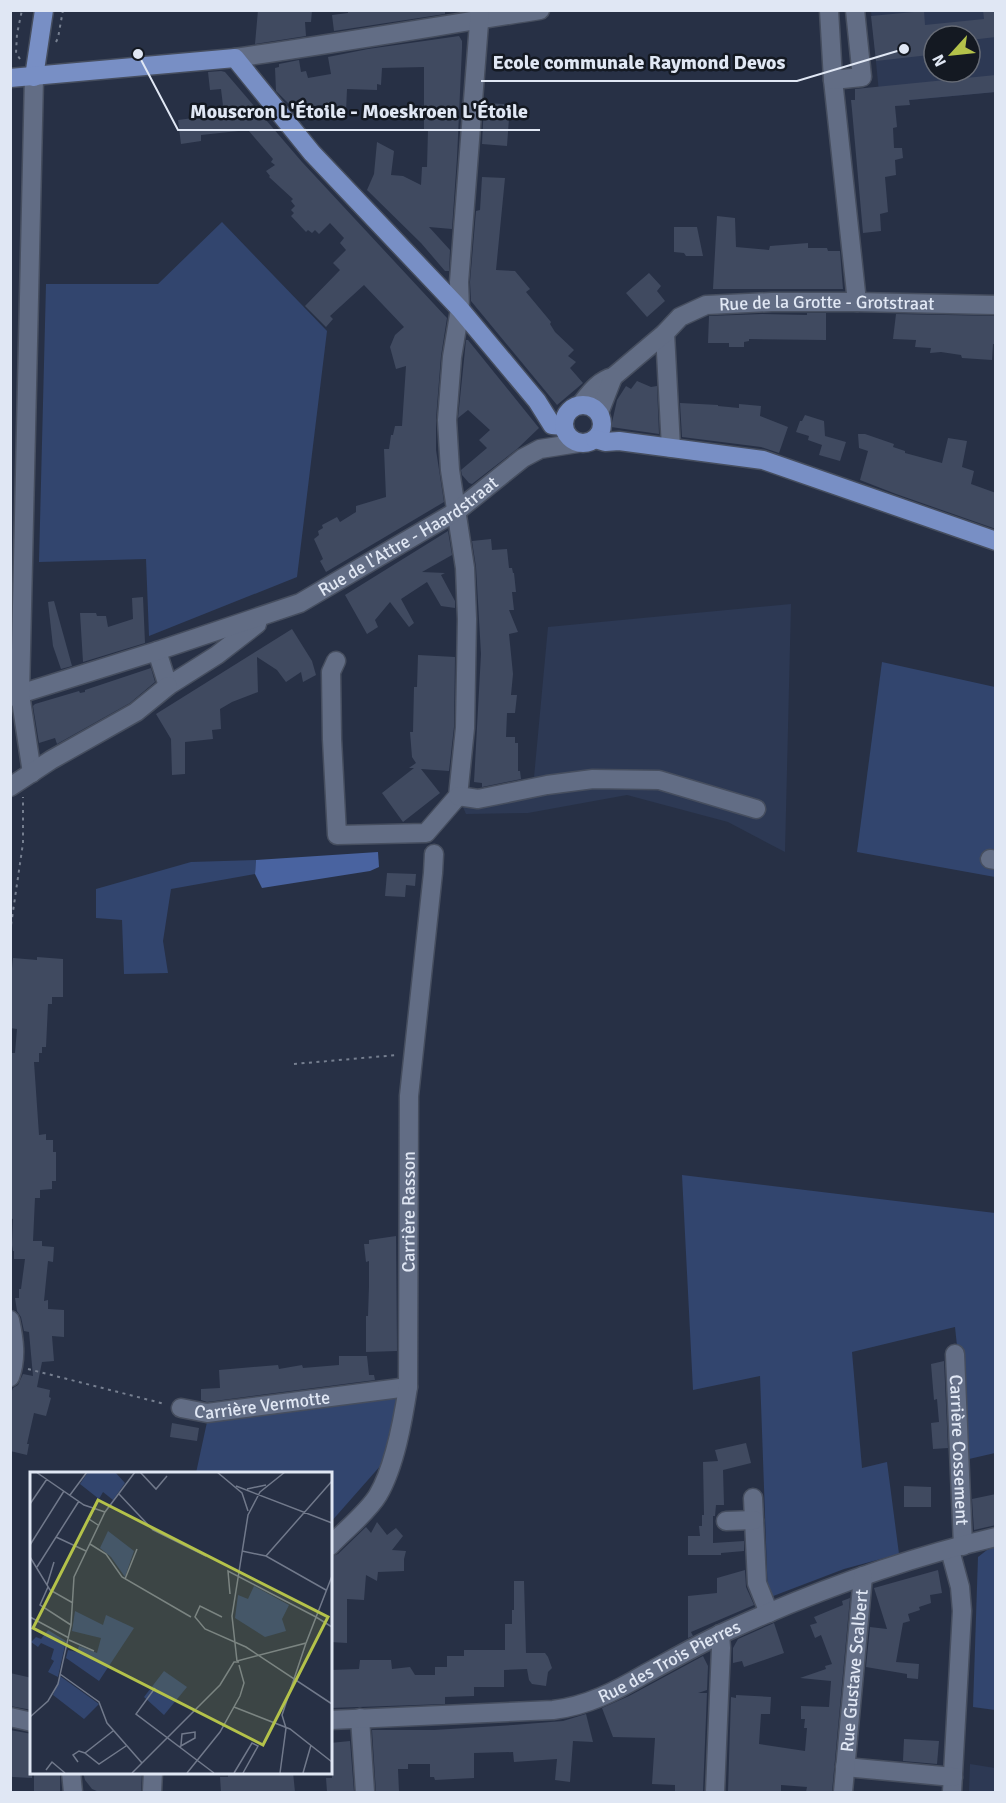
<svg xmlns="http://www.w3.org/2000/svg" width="1006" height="1803" viewBox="0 0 1006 1803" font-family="Signika,sans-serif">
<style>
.built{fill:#2d3954;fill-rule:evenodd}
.green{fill:#32456e}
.forest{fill:#4963a0}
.building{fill:#404a60}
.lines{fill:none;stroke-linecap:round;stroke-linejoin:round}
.minor-casing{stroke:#464e5f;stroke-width:21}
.major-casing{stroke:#464e5f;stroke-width:21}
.path{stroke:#767f90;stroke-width:2;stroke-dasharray:3 4.5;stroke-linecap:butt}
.minor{stroke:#626d85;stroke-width:18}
.major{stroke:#788fc5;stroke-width:18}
.labels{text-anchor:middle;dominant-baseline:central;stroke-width:5;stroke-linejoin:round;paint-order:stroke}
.street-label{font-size:18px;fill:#e0e7f4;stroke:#141922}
.inset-road{fill:none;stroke:#71798b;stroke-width:1.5}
.view{fill:#b4c24a;fill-opacity:0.15;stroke:#b4c24a;stroke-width:3}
.inset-edge{fill:none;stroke:#e0e7f4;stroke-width:3}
.leader{fill:none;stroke:#e0e7f4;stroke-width:2}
.callout-dot{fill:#e0e7f4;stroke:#141922;stroke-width:2}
.callout-label{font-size:20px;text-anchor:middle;font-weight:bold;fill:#e0e7f4;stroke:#141922;stroke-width:5;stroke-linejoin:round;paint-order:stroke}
</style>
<rect width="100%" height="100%" fill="#273045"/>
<g class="built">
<path d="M871,11H995V92L880,103ZM934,36H970V72H934Z"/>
<polygon points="791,604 785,852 728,822 627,795 528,813 466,814 458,796 470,789 496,790 533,788 548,627"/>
<polygon points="970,1764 995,1768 995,1792 969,1792"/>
</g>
<g class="green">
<polygon points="222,222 327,331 297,577 149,636 146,559 39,562 46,284 158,284"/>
<polygon points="882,662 995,687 995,877 857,852"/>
<polygon points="256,860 255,874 171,889 163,941 168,973 124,974 122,920 96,918 96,889 191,862"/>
<polygon points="682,1175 995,1213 995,1453 969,1459 955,1327 852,1352 862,1468 887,1462 899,1554 844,1569 768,1598 760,1376 693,1390"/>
<polygon points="398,1396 382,1464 330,1523 330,1473 196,1473 207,1422"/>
<polygon points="995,1547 996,1547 995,1710 973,1707 978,1557 987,1550"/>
</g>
<polygon class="forest" points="378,852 379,867 370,871 262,888 255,874 256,860"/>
<g class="building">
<polygon points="258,10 312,10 311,22 305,22 306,36 255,44"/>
<polygon points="348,10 445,10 445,14 334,31 332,15 348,13"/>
<polygon points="983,10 996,10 996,37 970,40 970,36 934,36 934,43 927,44 929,55 876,61 871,16 924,11 925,25 984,19"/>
<polygon points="459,36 462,41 462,48 457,158 452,229 429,227 450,250 449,271 445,271 421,243 367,190 374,174 377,142 394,151 391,175 403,176 421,185 422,167 427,167 428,130 424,130 424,67 382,68 381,85 377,84 377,90 347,89 346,112 341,112 340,116 329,115 329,104 294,109 276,91 275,68 279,67 279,64 299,60 301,72 306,71 308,78 331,74 328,57 368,49"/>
<polygon points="221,71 225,72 302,162 447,318 441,356 436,419 436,450 444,502 326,572 320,561 323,559 314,539 319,535 318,531 323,528 322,525 337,517 340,522 356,512 356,506 386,497 384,449 389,449 391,435 393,435 395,426 402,426 406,366 396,369 390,347 395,335 404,327 364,285 330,316 333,319 326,327 305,306 340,270 333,263 346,250 340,243 344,238 330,223 319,234 315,230 312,233 308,230 306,232 291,216 294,213 291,210 295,206 291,201 293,199 269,177 270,176 266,171 275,165 271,162 273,159 248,130 201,135 201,141 181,144 178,120 224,114 221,89 210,90 208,72"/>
<polygon points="996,75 996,92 909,100 910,105 895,106 897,127 893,128 894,148 902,148 903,158 895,160 896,175 885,177 888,212 880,214 881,231 863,233 852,110 851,100 855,100 855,89"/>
<polygon points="484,103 504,104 504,118 509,118 507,146 482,144"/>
<polygon points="482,177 505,178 496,270 515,271 530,289 526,292 551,322 550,324 555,332 574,350 568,356 576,362 570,368 583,383 557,405 471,301 470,282 476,211 480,210"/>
<polygon points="717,216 735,218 736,247 769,250 770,246 808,243 808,248 827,248 828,251 840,251 843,289 713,289"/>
<polygon points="674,227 697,227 703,256 686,256 684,253 674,252"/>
<polygon points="649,273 661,286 657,291 665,301 647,317 626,293"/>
<polygon points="807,313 826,313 826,340 749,339 749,341 744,342 744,347 729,347 729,343 708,343 709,316 762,314 807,315"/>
<polygon points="896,314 996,316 996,344 993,344 992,360 962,358 961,355 941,352 930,353 931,348 915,347 916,340 893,339"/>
<polygon points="466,340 468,340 539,428 517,449 472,484 469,483 462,475 461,470 487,448 479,440 490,430 468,410 458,418"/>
<polygon points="637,381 651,387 657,386 659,434 611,427 617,400 626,386 631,389"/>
<polygon points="680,403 718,405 718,406 739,408 739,404 761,406 760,416 788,427 779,453 761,447 682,437"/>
<polygon points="805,415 824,421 825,436 846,442 840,461 819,455 822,445 808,440 809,436 796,432 800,421 802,421"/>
<polygon points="858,434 865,434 894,444 893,447 905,451 905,453 942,463 948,438 967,441 962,467 974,471 971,484 996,493 996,529 896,494 860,480 868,451 859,448"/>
<polygon points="448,531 452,555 422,572 445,573 441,575 455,601 455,608 441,606 427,582 401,599 414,623 409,627 390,602 375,620 378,627 367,634 345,595"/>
<polygon points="491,539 492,550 507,549 509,568 512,568 513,573 514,573 516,592 512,592 514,610 509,610 518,632 509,634 513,674 511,695 517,695 515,713 507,713 506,737 515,737 515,743 518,743 518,771 520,771 521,779 482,787 482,783 474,782 481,654 476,567 472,541"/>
<polygon points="143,597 145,643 83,662 80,613 96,613 97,616 106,616 108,627 133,619 132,598"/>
<polygon points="54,601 72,666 61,669 53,646 48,602"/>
<polygon points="292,629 312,661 316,675 303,682 301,672 286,682 277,670 257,657 258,692 232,702 220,709 221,729 212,730 213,739 185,742 185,774 172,775 171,739 156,714"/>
<polygon points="418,655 455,657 454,727 449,771 421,769 440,793 403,822 382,793 414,768 409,768 416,763 412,757 410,732 413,732 414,687 417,687"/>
<polygon points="151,668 155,682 130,703 57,744 55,738 39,743 33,706 35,704 79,691 80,693 85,692 85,690"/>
<polygon points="387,873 416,874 415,886 406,885 405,897 385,896"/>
<polygon points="37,957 63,959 63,997 52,997 52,1004 48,1004 46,1047 42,1047 42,1053 39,1053 39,1062 34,1062 39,1135 46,1134 46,1140 53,1140 53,1152 56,1152 56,1181 52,1181 52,1189 40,1190 40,1198 35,1198 33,1241 42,1241 42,1246 54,1247 53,1262 48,1261 44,1301 48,1300 48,1309 64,1310 64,1337 52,1336 54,1361 42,1362 37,1387 50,1390 49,1397 51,1398 46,1416 34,1413 27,1444 29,1444 27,1455 10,1451 10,1396 13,1388 18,1385 23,1374 33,1376 29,1332 24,1331 21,1317 17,1311 15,1298 19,1298 19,1289 21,1289 25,1259 14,1259 14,1251 13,1251 12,1245 13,1219 10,1218 10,1053 15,1053 17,1029 10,1028 10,990 13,958 37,960"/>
<polygon points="396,1236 397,1351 366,1352 366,1316 368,1316 369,1286 369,1261 366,1262 364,1244 369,1244 369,1240"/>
<polygon points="339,1356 367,1356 369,1375 374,1375 375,1380 207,1402 201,1400 201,1389 220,1388 219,1370 278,1365 279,1369 302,1365 303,1368 339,1365"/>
<polygon points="944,1361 948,1448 933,1449 931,1423 939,1422 937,1399 934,1400 931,1364"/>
<polygon points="172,1423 199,1428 197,1441 170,1437"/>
<polygon points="746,1443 751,1463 723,1470 724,1505 716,1505 715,1516 713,1516 713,1543 744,1541 744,1551 721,1553 721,1555 688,1555 688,1536 700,1536 699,1526 702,1526 702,1515 704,1515 703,1462 718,1461 715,1450"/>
<polygon points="904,1486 931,1487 931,1507 904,1507"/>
<polygon points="996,1494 996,1525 974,1530 972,1499"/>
<polygon points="377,1522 387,1535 396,1528 403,1536 392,1550 406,1551 404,1559 404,1571 378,1572 377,1581 366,1575 364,1600 347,1599 347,1643 330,1642 330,1557 338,1554 366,1527 371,1533"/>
<polygon points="745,1570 746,1587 754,1605 691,1632 693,1636 688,1638 688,1596 717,1593 717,1578"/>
<polygon points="938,1570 942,1593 930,1595 931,1603 919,1607 920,1610 908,1614 910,1621 903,1623 896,1662 919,1664 918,1679 907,1678 907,1674 866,1667 870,1627 887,1629 874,1588"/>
<polygon points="514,1581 524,1581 526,1653 545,1653 548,1657 552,1668 548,1672 546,1686 532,1684 529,1680 527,1669 504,1670 504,1687 474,1687 474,1696 445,1697 445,1704 330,1708 330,1670 359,1669 360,1660 391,1660 392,1669 410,1667 415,1675 435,1675 435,1667 447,1667 447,1656 464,1656 464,1650 505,1650 505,1624 512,1624 512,1610 514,1610"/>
<polygon points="850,1598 832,1792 806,1792 807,1787 781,1785 781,1792 728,1792 731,1697 736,1698 736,1695 771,1697 770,1714 761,1714 759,1744 805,1751 807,1728 804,1728 805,1719 801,1719 801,1706 829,1707 831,1681 800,1678 826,1669 825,1666 832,1664 821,1635 815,1638 810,1625 817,1623 814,1617 843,1605 842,1601"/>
<polygon points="774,1623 784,1653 744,1667 742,1661 733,1663 733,1648 738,1639"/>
<polygon points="703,1656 708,1666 707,1690 698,1693 707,1693 703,1792 675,1792 675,1785 652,1784 655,1738 613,1737 602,1708 629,1696"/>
<polygon points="10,1673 32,1678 32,1710 10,1706"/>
<polygon points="586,1714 593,1742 573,1741 570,1782 555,1780 557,1759 514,1762 513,1752 474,1753 474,1778 435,1780 434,1777 430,1777 430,1764 408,1764 408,1769 398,1769 399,1792 376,1792 372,1730 434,1730 513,1725 563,1721"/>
<polygon points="10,1730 32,1734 32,1778 13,1777 10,1776"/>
<polygon points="904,1739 939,1741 937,1764 903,1761"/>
<polygon points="350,1741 354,1792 327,1792 326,1778 332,1778 330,1743"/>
<rect x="34" y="1772" width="26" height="20"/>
<polygon points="83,1772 142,1772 141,1792 99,1792 92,1789 85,1780"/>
<polygon points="228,1772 293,1772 295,1792 221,1792 220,1777 228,1777"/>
</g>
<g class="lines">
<g class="minor-casing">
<g id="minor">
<polyline points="829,10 833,80 857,302"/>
<path d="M235,58C337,43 438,26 540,10"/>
<polyline points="833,80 862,77 855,10"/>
<polyline points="665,333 671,448"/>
<path id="s1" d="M581,404C590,393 598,381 613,377L665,333L680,317L706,305L772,302H857L996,305"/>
<polyline points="599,413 613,377"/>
<polyline points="157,651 168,686 217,655 257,624"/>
<polyline points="336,661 331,672 332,739 337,835 426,833 458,796 465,728 467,619 465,568 450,470 447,420 452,357 460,309 459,282 480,10"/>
<path id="s2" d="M10,697L157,651L300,603L457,511L523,458L540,449L578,443"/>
<polyline points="32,773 20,694 34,77"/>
<polyline points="10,787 51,760 136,712 168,686"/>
<polyline points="458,796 478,799 547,785 593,779 659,780 756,809"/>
<polyline points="990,859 996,860"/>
<path d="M10,1320C14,1339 17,1358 10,1377"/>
<path id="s3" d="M955,1354L963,1546"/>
<path id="s4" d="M181,1408L207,1413L408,1387"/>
<polyline points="753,1498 757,1583 769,1613"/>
<polyline points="726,1521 754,1520"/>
<path id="s5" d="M330,1546C344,1531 368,1512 378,1495C395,1466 403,1420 408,1387L409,1096L433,873L434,854"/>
<polyline points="950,1550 960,1587 962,1611 952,1792"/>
<polyline points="10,1717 32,1722"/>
<polyline points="360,1718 365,1792"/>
<path id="s6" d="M330,1720L553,1710C587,1706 616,1691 645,1674C675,1658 704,1641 734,1628C818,1590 906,1558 996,1537"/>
<polyline points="845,1767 953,1777"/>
<polyline points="71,1772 73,1792"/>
<polyline points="152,1792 153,1772"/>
<polyline points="715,1792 721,1648 720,1634"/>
<path id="s7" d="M843,1792L863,1576"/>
</g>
</g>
<g class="major-casing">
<g id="major">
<polyline points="34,77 44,10"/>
<polyline points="10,78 235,58 312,153 460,309 537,401 552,425 564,426"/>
<circle cx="583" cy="424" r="19"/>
<polyline points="595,439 605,442 619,441 763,460 996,541"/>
</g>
</g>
<g class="path">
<polyline points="56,42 58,38 63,10"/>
<polyline points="20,59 16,53 17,34 22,10"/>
<polyline points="10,932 23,843 23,797"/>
<polyline points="294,1064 397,1055"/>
<polyline points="28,1369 165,1404"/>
</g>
<use href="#minor" class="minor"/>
<use href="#major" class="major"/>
</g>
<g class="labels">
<g class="street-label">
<text stroke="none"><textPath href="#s1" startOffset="282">Rue de la Grotte - Grotstraat</textPath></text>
<text stroke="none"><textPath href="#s2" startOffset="432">Rue de l'Attre - Haardstraat</textPath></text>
<text stroke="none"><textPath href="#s5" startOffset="358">Carrière Rasson</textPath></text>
<text stroke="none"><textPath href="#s4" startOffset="82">Carrière Vermotte</textPath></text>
<text stroke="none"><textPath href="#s3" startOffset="96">Carrière Cossement</textPath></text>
<text stroke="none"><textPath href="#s6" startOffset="350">Rue des Trois Pierres</textPath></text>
<text stroke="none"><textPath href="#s7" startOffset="122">Rue Gustave Scalbert</textPath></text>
</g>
</g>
<g transform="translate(30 1472)">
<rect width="302" height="302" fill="#273045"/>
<path d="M58,0H85L95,11L83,28L73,20L69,27L50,12ZM78,59L104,79L95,105L81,85L70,76ZM224,114L259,133L252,147L256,159L235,165L205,146L208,123L218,127ZM45,139L73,153L76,143L104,156L69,209L36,186L38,178L47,180L49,174L67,181L71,166L42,159ZM18,158L36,169L28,205L18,200L24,189L21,187L24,177L11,171L8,175L1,170L6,165L11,167ZM134,199L157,215L134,243L114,225ZM30,204L69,232L54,247L23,223Z" fill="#32456e"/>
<path class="inset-road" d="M6,0L54,33L75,40M110,0L126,17L137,4M187,0L212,21L218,39M206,14L302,51M217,17L236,13M89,22L123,58L176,84M40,23L57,0M0,32L17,7M64,37L59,47L68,53M26,65L56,79M60,72L76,82L92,105L161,145M0,73L34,19M212,79L236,84L296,118M236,84L302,9M0,85L20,118L43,131M7,95L49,29M95,107L107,77M17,113L24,90M18,115L10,133L41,153M200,122L198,99L286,145M0,145L39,166M192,145L170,134L165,145L175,157L216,175L302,232M286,145L302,155M39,168L64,179M207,189L202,144L218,43L230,20L255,0M207,189L276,171L302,104M30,202L69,230L77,251L112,291M125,216L106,242L184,301M204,235L260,257L302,290M0,245L18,229L28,212L41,153L44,105L75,40L105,0M83,259L55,281L69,292L96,274M149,275L165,266V260L152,262L151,273M48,290L43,283L49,279L55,281M16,298L22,290L35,301M102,301L190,213L204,190H209M157,301L190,260L210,224L214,211L209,193M204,301L222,271L228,274L213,301M250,301L256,256L252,243L276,171M273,301L281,273"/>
<path class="view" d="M68,28L298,145L233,273L3,156Z"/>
<rect width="302" height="302" class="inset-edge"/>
</g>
<path class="leader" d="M904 49L797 81H481M138 54L178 130H540"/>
<g class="callout-dot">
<circle cx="904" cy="49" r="6"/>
<circle cx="138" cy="54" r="6"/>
</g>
<g class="callout-label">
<text x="639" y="69">Ecole communale Raymond Devos</text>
<text x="359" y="118">Mouscron L'Étoile - Moeskroen L'Étoile</text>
</g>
<rect width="1006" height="1803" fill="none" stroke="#e0e7f4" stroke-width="24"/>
<g transform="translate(952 54) rotate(243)"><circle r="28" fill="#141922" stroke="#666b76" stroke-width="1.5"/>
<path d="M0-4.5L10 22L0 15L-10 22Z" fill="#b4c24a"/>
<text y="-9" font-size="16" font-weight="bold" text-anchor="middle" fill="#e0e7f4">N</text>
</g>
</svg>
